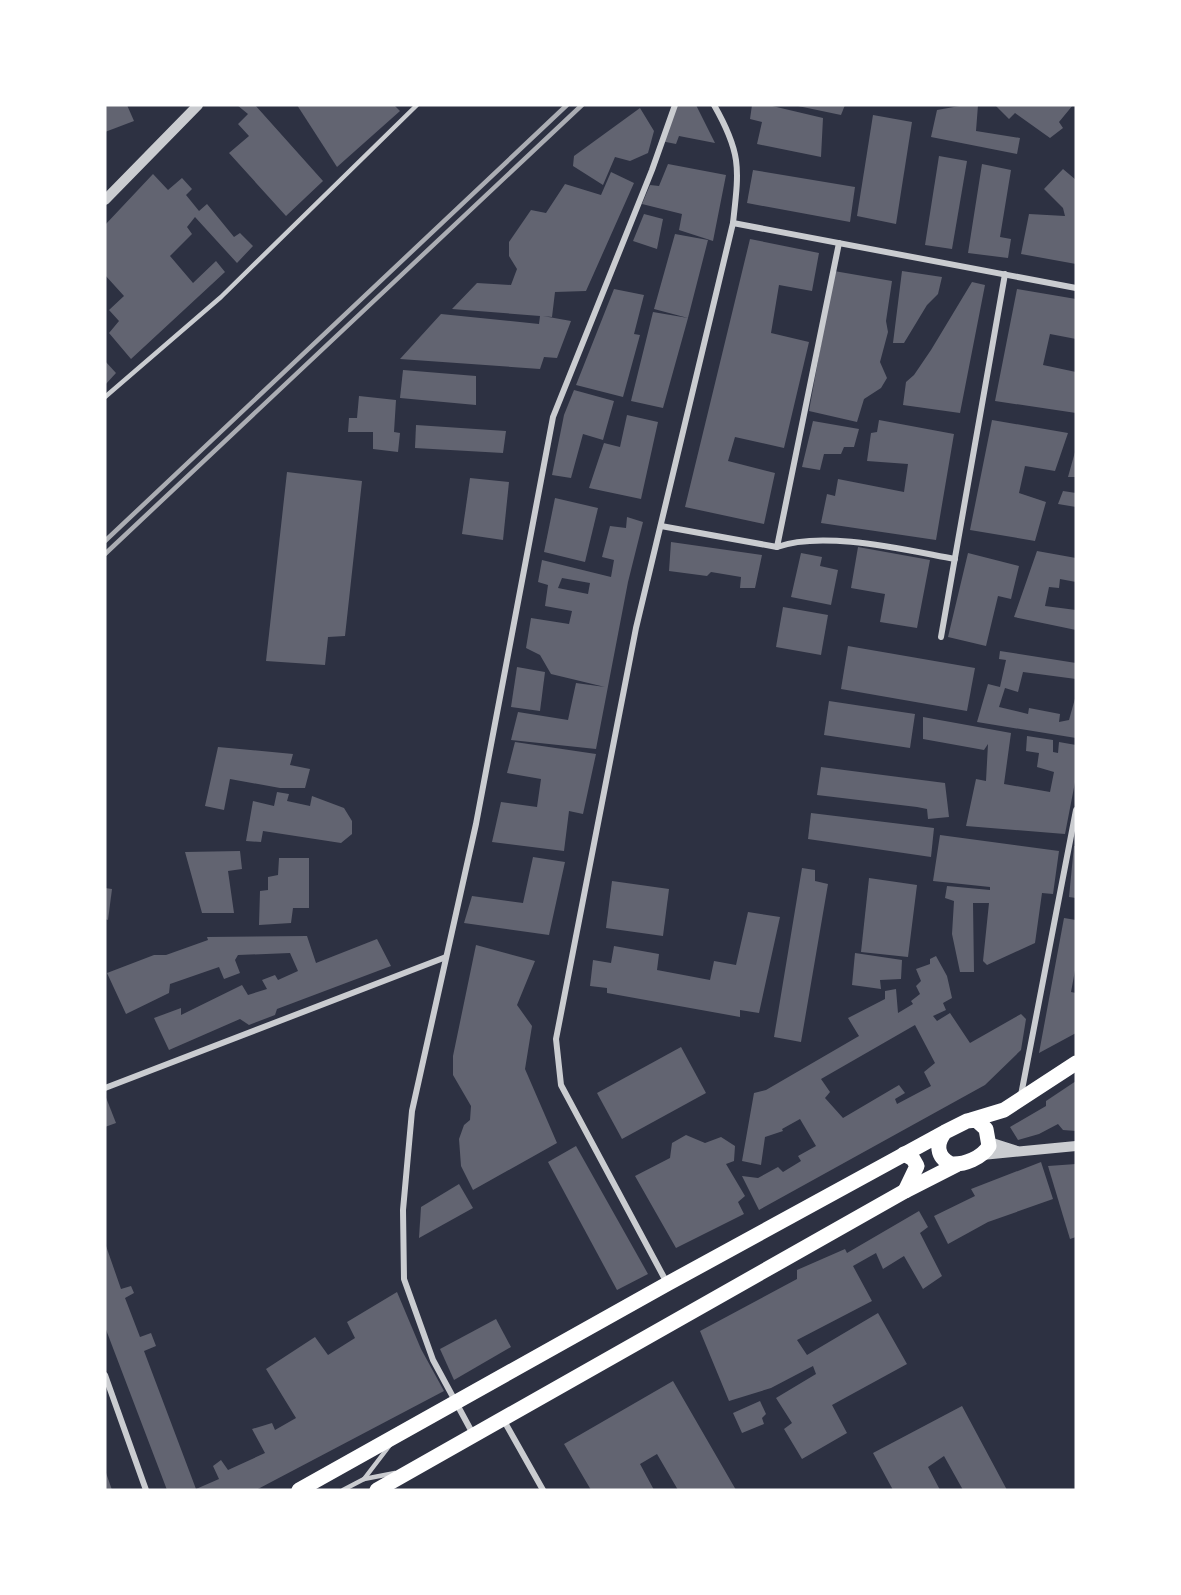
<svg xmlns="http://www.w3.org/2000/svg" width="1181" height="1595" viewBox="0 0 1181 1595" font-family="'Fira Sans',sans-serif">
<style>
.building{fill:#626471;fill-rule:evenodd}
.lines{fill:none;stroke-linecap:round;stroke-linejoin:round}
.service{stroke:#caccd0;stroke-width:4.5}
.minor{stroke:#caccd0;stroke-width:6}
.tertiary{stroke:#caccd0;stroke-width:10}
.primary{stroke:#fff;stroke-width:15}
.rail{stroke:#abadb3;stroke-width:4.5}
</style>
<rect width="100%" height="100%" fill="#2d3142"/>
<g class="building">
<polygon points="105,105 127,105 134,121 105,132"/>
<polygon points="237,105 255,105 323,181 286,216 229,153 249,136 238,124 248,114"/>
<polygon points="297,105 394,105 400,111 337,167"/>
<polygon points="675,105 696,105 715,143 679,136 676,144 661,141"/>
<polygon points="752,105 768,105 823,118 821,157 757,144 762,122 750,119"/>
<polygon points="845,105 841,115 798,106 798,105"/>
<polygon points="965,105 978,105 976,131 1020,138 1017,154 931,137 937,110"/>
<polygon points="995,105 1073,105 1059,122 1063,128 1050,138 1015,113 1009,119"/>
<polygon points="640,108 654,131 648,153 630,161 615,157 603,185 573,166 574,156"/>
<polygon points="873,115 912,122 896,224 857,216"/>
<polygon points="939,156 967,161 952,249 925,245"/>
<polygon points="668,164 726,175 713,241 679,230 682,214 642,204 650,185 659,186"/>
<polygon points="982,164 1011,170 1000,237 1011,239 1008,258 968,253"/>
<polygon points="1063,169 1076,180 1076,264 1021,254 1029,214 1065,216 1063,208 1044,189"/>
<polygon points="753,170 855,187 850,222 747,203"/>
<polygon points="611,172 634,183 586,291 555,292 552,317 543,316 571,321 557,358 544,357 540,369 400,359 441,314 539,324 540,316 452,309 477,283 511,285 517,269 509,256 509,242 531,210 546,213 565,184 601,195"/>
<polygon points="153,174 168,190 182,178 192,189 186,195 199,211 207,204 234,237 240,233 253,246 237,263 195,217 187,227 192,234 170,256 193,283 216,261 225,272 131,359 109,333 119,321 109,310 124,296 105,275 105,225"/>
<polygon points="644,214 663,219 657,249 633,241"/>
<polygon points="675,234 708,240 688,318 663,408 631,401 653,312 688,318 654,309"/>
<polygon points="750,239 819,253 812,291 779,285 771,333 809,342 784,448 735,437 728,461 775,473 764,524 685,507"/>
<polygon points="834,271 892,281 886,321 888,332 880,362 887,378 881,388 864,399 857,422 809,411"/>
<polygon points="902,271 942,277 938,294 927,305 904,343 893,343"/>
<polygon points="972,282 985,285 960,413 903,405 906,382 914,375 931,350"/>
<polygon points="614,289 644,295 634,334 640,335 623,397 576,385"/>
<polygon points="1017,289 1076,299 1076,339 1050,334 1043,365 1076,372 1076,413 995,401"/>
<polygon points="105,361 116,373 105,385"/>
<polygon points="403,370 476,376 476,405 400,398"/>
<polygon points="574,390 614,401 603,440 583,434 571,478 552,475 564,415"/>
<polygon points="359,396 396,400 394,432 400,433 398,452 373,449 373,432 348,432 349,418 357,418"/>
<polygon points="627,415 658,422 641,499 589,488 604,443 620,447"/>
<polygon points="879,420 954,434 936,540 821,523 827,494 835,496 838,479 904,492 908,464 867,461 871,433 877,432"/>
<polygon points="992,420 1068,433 1055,471 1025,466 1019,493 1046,502 1035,541 970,530"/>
<polygon points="813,421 859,429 854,447 844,447 841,454 824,454 820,470 802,467"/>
<polygon points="416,425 506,431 503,453 415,448"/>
<polygon points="1075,452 1076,477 1068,477"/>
<polygon points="287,472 362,481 345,636 328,637 325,665 266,661"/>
<polygon points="470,478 509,482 503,540 462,534"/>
<polygon points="1063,491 1076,493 1076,507 1058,504"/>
<polygon points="555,498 598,508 585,562 544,552"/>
<path d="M627,517L643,522L628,582L596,749L511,740L518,712L568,720L576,683L605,687L551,674L540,655L526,648L531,618L569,624L572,611L545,606L548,585L538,582L542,560L611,577L614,560L602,557L610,526L626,528ZM562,578L590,583L588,594L558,588Z"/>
<polygon points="671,542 762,555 755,588 740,588 741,577 711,572 707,576 669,571"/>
<polygon points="858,547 930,560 917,628 880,622 885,594 851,588"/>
<polygon points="1037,551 1076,558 1076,582 1060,579 1059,588 1049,587 1045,606 1076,610 1076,630 1014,617"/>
<polygon points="801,553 822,557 820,566 838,570 831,605 791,597"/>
<polygon points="968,553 1019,566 1011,599 998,596 986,646 948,637"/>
<polygon points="783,607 828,615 821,655 776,647"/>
<polygon points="848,646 975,668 967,711 841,689"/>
<polygon points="1000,651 1076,663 1076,679 1023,672 1018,692 1005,688 999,707 1028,714 1029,708 1060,714 1059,722 1069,720 1076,695 1076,738 977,722 988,684 1000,687 1006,660 999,659"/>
<polygon points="517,667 545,672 540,711 511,707"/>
<polygon points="829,701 915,714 910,748 824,735"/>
<polygon points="923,717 1011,733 1004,784 1050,792 1054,772 1037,767 1039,753 1026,751 1027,736 1053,740 1053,752 1058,753 1059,742 1076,745 1076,777 1065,834 966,826 976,779 986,781 988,744 984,750 923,739"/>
<polygon points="515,742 596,754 583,814 569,811 564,851 492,842 501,802 537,807 541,779 507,773"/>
<polygon points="218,747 293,754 290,765 310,769 305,788 280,788 230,779 224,810 205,806"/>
<polygon points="821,767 945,783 949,817 928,819 927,809 917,807 817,795"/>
<polygon points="277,792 289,794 287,801 310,806 312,796 344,808 352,821 352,834 341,843 263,831 261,842 246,841 253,801 274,806"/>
<polygon points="811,813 934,828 931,857 808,839"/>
<polygon points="940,835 1059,851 1053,894 1042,893 1035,943 987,965 983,961 989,903 973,903 974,972 960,972 952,934 954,901 945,898 947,886 990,890 990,887 933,881"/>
<polygon points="1074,846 1076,846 1076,898 1069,897"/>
<polygon points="240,851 242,869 228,871 234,913 202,913 185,852"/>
<polygon points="533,857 565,862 549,935 464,923 472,896 523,903"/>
<polygon points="279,858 309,858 309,908 293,908 291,923 259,925 260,891 268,890 268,877 278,875"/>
<polygon points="802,868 815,870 815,881 828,884 801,1042 774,1037"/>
<polygon points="869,878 917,885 908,957 861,952"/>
<polygon points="612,881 669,889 663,936 606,928"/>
<polygon points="105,888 112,889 108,920 105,919"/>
<polygon points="748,912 780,917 759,1013 740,1010 740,1017 607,993 607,988 590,986 593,960 611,963 614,946 659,954 657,970 710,980 714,961 736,965"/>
<polygon points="1064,918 1076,920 1076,965 1071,992 1076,993 1076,1033 1039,1053"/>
<polygon points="307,936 316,963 377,939 391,966 277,1009 275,1015 249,1025 240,1019 169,1050 154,1018 181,1008 181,1015 242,985 248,995 267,989 262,980 275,975 278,980 298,971 290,953 238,955 235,960 240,973 224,979 219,967 170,984 169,993 126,1014 107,973 154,955 166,955 208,940 207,937"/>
<polygon points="476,945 535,961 517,1005 532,1026 525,1069 557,1143 473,1190 461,1166 459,1139 464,1125 470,1120 471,1106 453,1075 453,1056"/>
<polygon points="855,953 902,960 901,979 880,980 881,989 852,985"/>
<path d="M936,956L947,976L952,998L943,1003L946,1010L933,1016L937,1021L950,1013L970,1043L1021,1014L1026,1019L1021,1050L985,1085L759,1210L742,1176L758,1178L778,1167L783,1172L801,1161L798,1156L816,1146L800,1119L782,1129L783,1131L765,1137L761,1165L742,1161L754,1093L766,1090L859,1036L848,1018L885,999V991L896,989L898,1013L913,1004L911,1001L920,994L916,986L921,981L916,969L930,964V959ZM915,1025L935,1063L924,1072L931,1086L897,1104L895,1099L905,1093L899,1085L843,1118L825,1098L830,1092L821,1079Z"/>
<polygon points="681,1047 706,1093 622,1139 597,1093"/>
<polygon points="1076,1081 1076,1131 1063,1130 1058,1124 1039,1134 1018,1140 1010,1127 1046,1106 1046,1101"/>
<polygon points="105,1095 116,1123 105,1127"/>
<polygon points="686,1135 705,1143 721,1137 735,1146 734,1161 726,1164 745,1196 738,1202 744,1214 676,1248 635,1176 670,1158 672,1143"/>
<polygon points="576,1146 648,1274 617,1290 548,1162"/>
<polygon points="1041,1162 1053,1199 988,1222 948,1244 934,1216 975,1196 971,1189"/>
<polygon points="1076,1164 1076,1237 1070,1239 1048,1166"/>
<polygon points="459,1184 473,1208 419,1238 421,1207"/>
<polygon points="919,1211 928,1227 920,1233 942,1276 923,1289 904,1256 883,1269 876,1253 853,1266 872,1301 797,1340 807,1355 878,1313 907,1364 832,1405 847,1433 802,1459 784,1429 792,1423 776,1398 816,1374 813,1366 771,1388 729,1401 700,1331 797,1279 797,1270 845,1249 847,1253"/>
<polygon points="105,1243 121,1289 131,1286 134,1293 125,1298 140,1337 151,1333 156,1346 144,1351 196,1489 219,1479 213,1466 221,1460 228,1470 265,1453 252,1429 272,1423 275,1430 296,1418 266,1369 315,1337 328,1355 355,1338 347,1322 397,1292 421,1349 444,1391 256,1490 167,1490 105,1327"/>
<polygon points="496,1319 511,1347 454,1380 440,1349"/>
<polygon points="673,1381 736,1490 678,1490 657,1454 640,1464 654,1490 591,1490 564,1444"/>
<polygon points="760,1401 766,1414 762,1418 764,1424 742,1433 733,1413"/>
<polygon points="962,1406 1007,1490 963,1490 944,1456 928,1467 940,1490 893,1490 873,1453"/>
<polygon points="105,1470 112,1490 105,1490"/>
</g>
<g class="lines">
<g class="service">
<polyline points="105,397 221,297 417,105"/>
<polyline points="364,1479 390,1445"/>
<polyline points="343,1490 364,1479 395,1473"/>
</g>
<g class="minor">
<polyline points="733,223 1076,288"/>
<path d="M661,526L777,547C823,530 905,550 955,559"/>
<polyline points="777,547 839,243"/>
<polyline points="941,637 1005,274"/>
<polyline points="105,1088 446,957"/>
<polyline points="1021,1095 1076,810"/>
<path d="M667,1283L561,1085L556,1039L636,628L733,223C739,169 742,154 714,105"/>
<polyline points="105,1375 146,1490"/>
<polyline points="503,1419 543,1490"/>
<polyline points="473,1434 433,1360 404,1279 403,1210 412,1111 476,824 553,417 652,170 675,105"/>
</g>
<g class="tertiary">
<polyline points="105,200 198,105"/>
<polyline points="989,1142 1017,1151"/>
<polyline points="982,1155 1076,1146"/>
</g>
<g class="primary">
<polyline points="971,1120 1004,1110 1076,1063"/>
<polyline points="904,1154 913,1159 917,1166 905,1191"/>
<path d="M299,1490L667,1284L945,1132L967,1121L976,1120L986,1129L989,1146C982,1158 964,1165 951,1164C936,1157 936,1143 945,1132"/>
<polyline points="377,1490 905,1191 956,1165"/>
</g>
<g class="rail">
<polyline points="105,541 567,105"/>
<polyline points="105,554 582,105"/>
</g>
</g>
<rect width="1181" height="1595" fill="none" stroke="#ffffff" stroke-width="213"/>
</svg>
